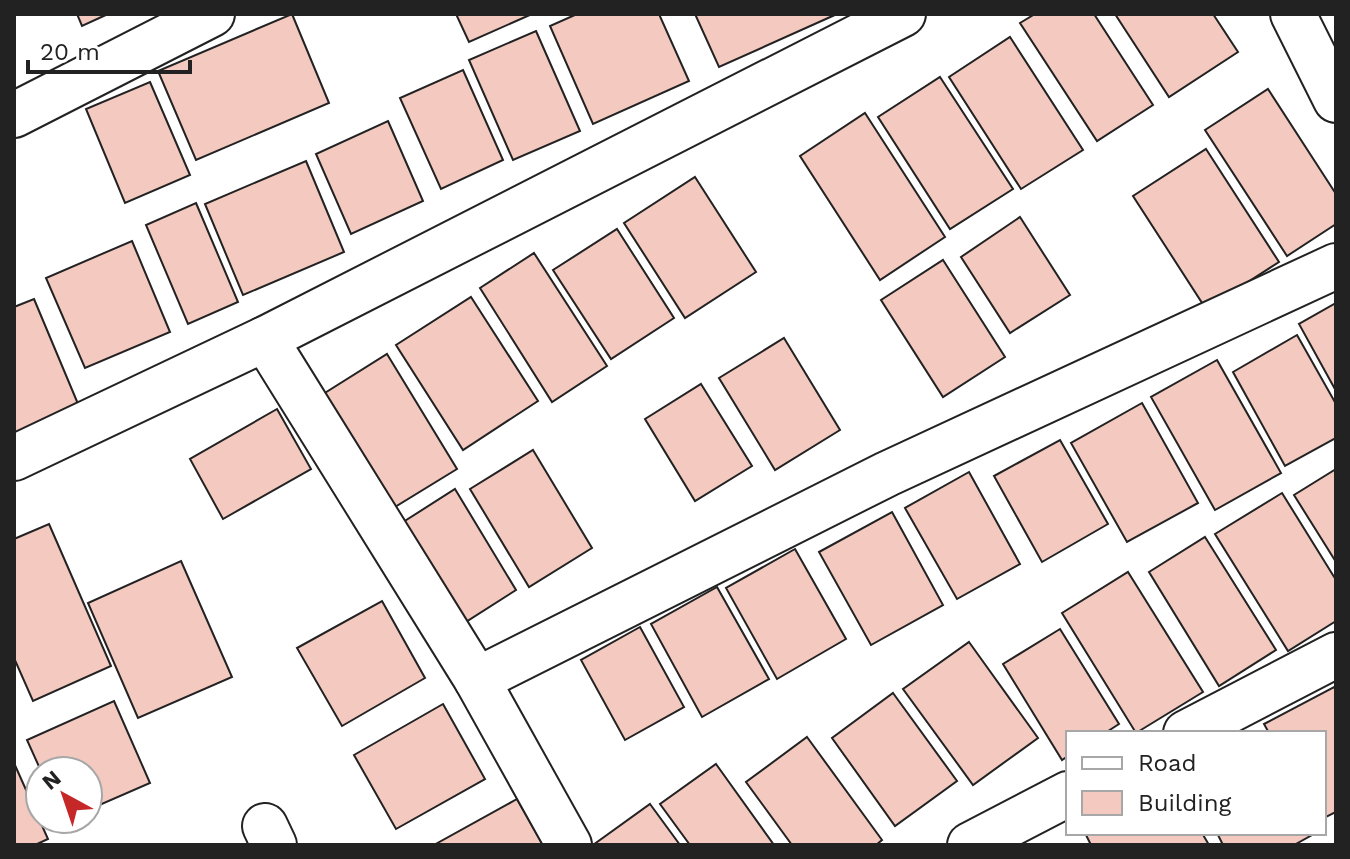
<svg xmlns="http://www.w3.org/2000/svg" width="1350" height="859" viewBox="0 0 1350 859" font-family="'Work Sans',sans-serif">
<style>
.building{fill:#f3c9c0;stroke:#222;stroke-width:2}
.lines{fill:none;stroke-linecap:round;stroke-linejoin:round}
.minor-casing{stroke:#222;stroke-width:48}
.minor{stroke:#fff;stroke-width:44}
</style>
<rect width="100%" height="100%" fill="#fff"/>
<g class="building">
<polygon points="77,14 108,14 82,26"/>
<polygon points="292,14 329,103 196,160 158,71"/>
<polygon points="456,14 532,14 469,42"/>
<polygon points="577,14 659,14 689,81 593,124 550,26"/>
<polygon points="695,14 837,14 719,67"/>
<polygon points="1035,14 1094,14 1153,105 1097,141 1020,23"/>
<polygon points="1115,14 1213,14 1238,52 1169,97"/>
<polygon points="536,31 580,131 513,160 469,60"/>
<polygon points="1010,37 1083,150 1021,189 949,77"/>
<polygon points="463,70 503,160 441,189 400,98"/>
<polygon points="940,77 1013,189 950,229 878,117"/>
<polygon points="150,82 190,175 125,203 86,109"/>
<polygon points="1268,89 1336,194 1336,224 1287,256 1205,130"/>
<polygon points="865,113 945,237 880,280 800,156"/>
<polygon points="388,121 423,201 351,234 316,154"/>
<polygon points="1206,149 1279,262 1206,309 1133,196"/>
<polygon points="306,161 344,252 243,295 205,204"/>
<polygon points="695,177 756,272 685,318 624,223"/>
<polygon points="196,203 238,302 188,324 146,225"/>
<polygon points="1020,217 1070,295 1010,333 961,257"/>
<polygon points="617,229 674,318 611,359 553,270"/>
<polygon points="132,241 170,332 85,368 46,278"/>
<polygon points="534,253 607,366 552,402 480,288"/>
<polygon points="943,260 1005,357 943,397 881,300"/>
<polygon points="471,297 538,401 463,450 396,345"/>
<polygon points="34,299 81,411 14,439 14,307"/>
<polygon points="1336,303 1336,391 1299,324"/>
<polygon points="1297,335 1336,404 1336,438 1285,466 1233,372"/>
<polygon points="784,338 840,430 775,470 719,378"/>
<polygon points="387,354 457,469 390,510 320,396"/>
<polygon points="1217,360 1281,473 1215,510 1151,397"/>
<polygon points="701,384 752,466 695,501 645,419"/>
<polygon points="1142,403 1198,503 1127,542 1071,443"/>
<polygon points="277,409 311,469 223,519 190,459"/>
<polygon points="1060,440 1108,524 1042,562 994,476"/>
<polygon points="533,450 592,548 529,587 470,489"/>
<polygon points="1336,469 1336,562 1294,495"/>
<polygon points="969,472 1020,564 957,599 905,508"/>
<polygon points="455,489 516,590 461,625 400,524"/>
<polygon points="1282,493 1336,580 1336,621 1288,651 1215,534"/>
<polygon points="892,512 943,605 871,645 819,552"/>
<polygon points="49,524 111,666 33,701 14,658 14,539"/>
<polygon points="1205,537 1276,650 1219,686 1149,572"/>
<polygon points="795,549 846,639 777,679 726,588"/>
<polygon points="181,561 232,677 138,718 88,603"/>
<polygon points="1128,572 1203,692 1136,733 1062,613"/>
<polygon points="717,587 769,679 702,717 651,624"/>
<polygon points="382,601 425,678 342,726 297,648"/>
<polygon points="640,627 684,707 625,740 581,660"/>
<polygon points="1060,629 1119,724 1105,733 1068,733 1068,756 1062,760 1003,664"/>
<polygon points="969,642 1038,738 973,785 903,689"/>
<polygon points="1334,687 1336,691 1336,812 1324,818 1324,733 1269,733 1264,724"/>
<polygon points="893,693 957,781 895,826 832,738"/>
<polygon points="114,701 150,783 88,810 88,771 41,771 27,740"/>
<polygon points="443,704 485,779 396,829 354,755"/>
<polygon points="807,737 882,840 876,845 792,845 746,782"/>
<polygon points="14,763 48,839 35,845 14,845"/>
<polygon points="716,764 774,845 690,845 660,804"/>
<polygon points="517,799 543,845 434,845"/>
<polygon points="650,804 680,845 593,845"/>
<polygon points="1085,833 1202,833 1209,845 1091,845"/>
<polygon points="1217,833 1310,833 1312,835 1294,845 1223,845"/>
</g>
<g class="lines">
<g class="minor-casing">
<g id="minor">
<polyline points="1293,14 1336,100"/>
<polyline points="14,115 212,14"/>
<polyline points="265,339 477,680 887,474 1336,266"/>
<polyline points="14,458 265,339 903,14"/>
<polyline points="477,680 569,845"/>
<polyline points="1186,733 1336,655"/>
<polyline points="265,826 274,845"/>
<polyline points="970,845 1068,794"/>
</g>
</g>
<use href="#minor" class="minor"/>
</g>
<rect width="1350" height="859" fill="none" stroke="#222222" stroke-width="32"/>
<rect x="1066" y="731" width="260" height="104" fill="#ffffff" stroke="#a7a7a7" stroke-width="2"/>
<rect x="1082" y="757" width="40" height="12" fill="#ffffff" stroke="#a7a7a7" stroke-width="2"/>
<text x="1138" y="771" font-size="24" fill="#222222">Road</text>
<rect x="1082" y="791" width="40" height="24" fill="#f3c9c0" stroke="#a7a7a7" stroke-width="2"/>
<text x="1138" y="811" font-size="24" fill="#222222">Building</text>
<g transform="translate(64 795) rotate(320)"><circle r="38" fill="#ffffff" stroke="#a7a7a7" stroke-width="2"/>
<path d="M0-6L14 30L0 20L-14 30Z" fill="#c62828"/>
<text y="-12" font-size="22" font-weight="bold" text-anchor="middle" fill="#222222">N</text>
</g>
<path d="M28 60v12h162v-12" fill="none" stroke="#222222" stroke-width="4"/>
<text x="40" y="60" font-size="24" fill="#222222" stroke="#ffffff" stroke-width="6" paint-order="stroke">20 m</text>
</svg>
